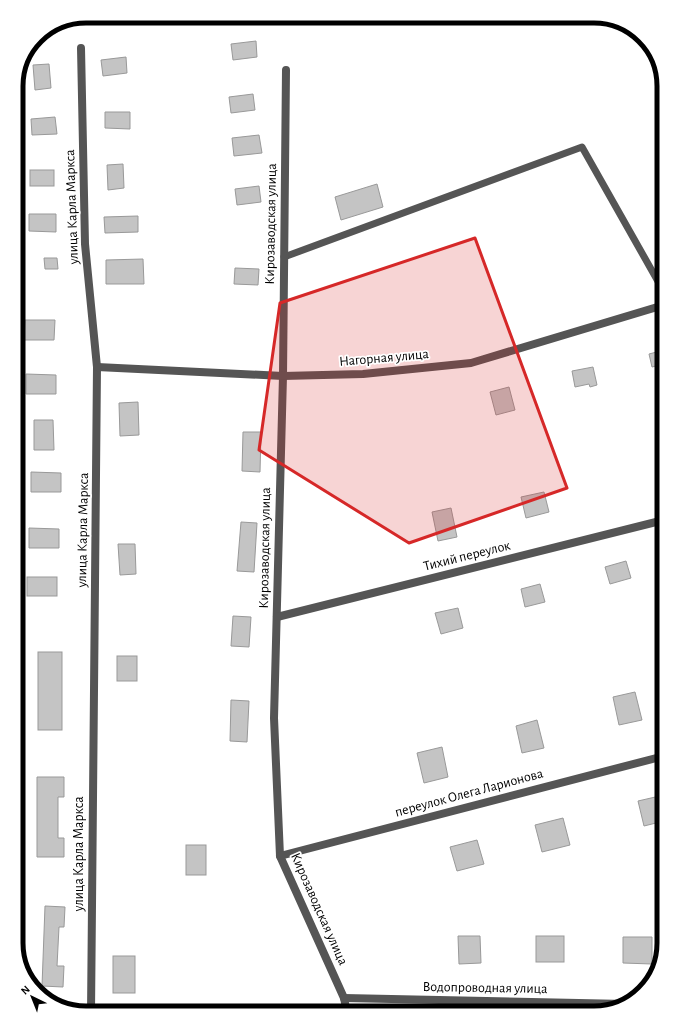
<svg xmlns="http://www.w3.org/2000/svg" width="680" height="1029" viewBox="0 0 680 1029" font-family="'Alegreya Sans',sans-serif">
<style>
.building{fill:#c4c4c4;stroke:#999}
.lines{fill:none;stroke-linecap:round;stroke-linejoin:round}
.service{stroke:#555;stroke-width:7}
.minor{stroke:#555;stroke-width:8}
.marked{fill:#d62828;fill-opacity:0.2;stroke:#d62828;stroke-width:3;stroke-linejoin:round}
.labels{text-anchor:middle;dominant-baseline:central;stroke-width:3.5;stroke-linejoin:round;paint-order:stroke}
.street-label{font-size:14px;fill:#000;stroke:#fff}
.rim{fill:none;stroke:#000;stroke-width:5}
</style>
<rect width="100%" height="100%" fill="#fff"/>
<g class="building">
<polygon points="256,41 257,57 233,60 231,44"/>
<polygon points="126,57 127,73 103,76 101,60"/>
<polygon points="49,64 51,88 35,90 33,65"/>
<polygon points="253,94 255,110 231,113 229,97"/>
<polygon points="105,112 130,112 130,129 105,128"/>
<polygon points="55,117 57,134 32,135 31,119"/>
<polygon points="259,135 262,153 234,156 232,138"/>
<polygon points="123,164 124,188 108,190 107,165"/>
<rect x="30" y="170" width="24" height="16"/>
<polygon points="377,184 383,207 341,220 335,197"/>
<polygon points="259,186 261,202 237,205 235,189"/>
<polygon points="29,214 56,214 56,232 29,231"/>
<polygon points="138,216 138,232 105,233 104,217"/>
<polygon points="44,258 57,258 58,269 45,269"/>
<polygon points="143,259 144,284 106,284 106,260"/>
<polygon points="235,268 259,269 258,285 234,284"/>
<polygon points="25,320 55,320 54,340 24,340"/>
<polygon points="664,350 664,364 652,367 649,354"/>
<polygon points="593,367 597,385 590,387 589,384 575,387 572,371"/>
<polygon points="26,374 56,375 56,394 26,394"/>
<polygon points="509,387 515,410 496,415 490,392"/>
<polygon points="138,402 139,435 120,436 119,403"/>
<polygon points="34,420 53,420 54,450 34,450"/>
<polygon points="243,432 261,432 260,472 242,471"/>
<polygon points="31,472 61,473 61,492 31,492"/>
<polygon points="544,492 549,512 526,518 521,497"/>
<polygon points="451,508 457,537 438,541 432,512"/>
<polygon points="241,522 257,523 254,572 237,571"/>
<polygon points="29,528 59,529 59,548 29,548"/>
<polygon points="118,544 135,544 136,574 120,575"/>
<polygon points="626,561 631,578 610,584 605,567"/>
<rect x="27" y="577" width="30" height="19"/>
<polygon points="540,584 545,602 525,607 521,589"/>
<polygon points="458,608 463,628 441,634 435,613"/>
<polygon points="233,616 251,617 249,647 231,646"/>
<rect x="38" y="652" width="24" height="78"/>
<rect x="117" y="656" width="20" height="25"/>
<polygon points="635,692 642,720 619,725 613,697"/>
<polygon points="231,700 249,701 247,742 230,741"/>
<polygon points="537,720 544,748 522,753 516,726"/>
<polygon points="442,747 448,777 424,783 417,753"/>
<polygon points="37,777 64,777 64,797 58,797 58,838 64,838 64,857 37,857"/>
<polygon points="664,795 664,821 644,826 638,801"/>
<polygon points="563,818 570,845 542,852 535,825"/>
<polygon points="477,840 484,864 457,871 450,847"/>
<rect x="186" y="845" width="20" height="30"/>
<polygon points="45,906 65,907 64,927 59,927 57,966 64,966 63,987 42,986"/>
<polygon points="458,936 480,936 481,963 459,964"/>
<rect x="536" y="936" width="28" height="26"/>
<polygon points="623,937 652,937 652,964 623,963"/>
<rect x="113" y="956" width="22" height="37"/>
</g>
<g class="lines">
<polyline class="service" points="284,257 582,147 664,292"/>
<g class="minor">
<polyline points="81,48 85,244 97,367 91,1013"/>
<polyline points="286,70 283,376 274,718 280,856 344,998 347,1013"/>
<polyline points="97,367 283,376 363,374 471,363 664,305"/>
<polyline points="277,617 664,520"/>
<polyline points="280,856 664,756"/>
<polyline points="344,998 626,1004"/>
</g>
</g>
<path class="marked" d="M475,238L567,488L409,543L259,450L280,303Z"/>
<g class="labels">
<g class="street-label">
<text transform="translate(72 207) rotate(-92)">улица Карла Маркса</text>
<text transform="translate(271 224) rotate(-89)">Кирозаводская улица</text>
<text transform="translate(384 358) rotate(-5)">Нагорная улица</text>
<text transform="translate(83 530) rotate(-89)">улица Карла Маркса</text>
<text transform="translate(265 548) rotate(-89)">Кирозаводская улица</text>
<text transform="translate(467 556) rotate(-14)">Тихий переулок</text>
<text transform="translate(469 793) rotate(-15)">переулок Олега Ларионова</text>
<text transform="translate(79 854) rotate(-90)">улица Карла Маркса</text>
<text transform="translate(319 909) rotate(66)">Кирозаводская улица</text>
<text transform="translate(485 988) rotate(1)">Водопроводная улица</text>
</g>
</g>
<path d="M0 0H680V1029H0ZM86 23H594A63 63 0 0 1 657 86V943A63 63 0 0 1 594 1006H86A63 63 0 0 1 23 943V86A63 63 0 0 1 86 23Z" fill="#fff" fill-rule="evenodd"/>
<path class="rim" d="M86 23H594A63 63 0 0 1 657 86V943A63 63 0 0 1 594 1006H86A63 63 0 0 1 23 943V86A63 63 0 0 1 86 23Z"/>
<g transform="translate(32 997) rotate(317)" stroke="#ffffff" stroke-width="3" paint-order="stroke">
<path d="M0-3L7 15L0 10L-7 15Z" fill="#000000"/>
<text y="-6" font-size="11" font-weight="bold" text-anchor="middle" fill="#000000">N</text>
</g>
</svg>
